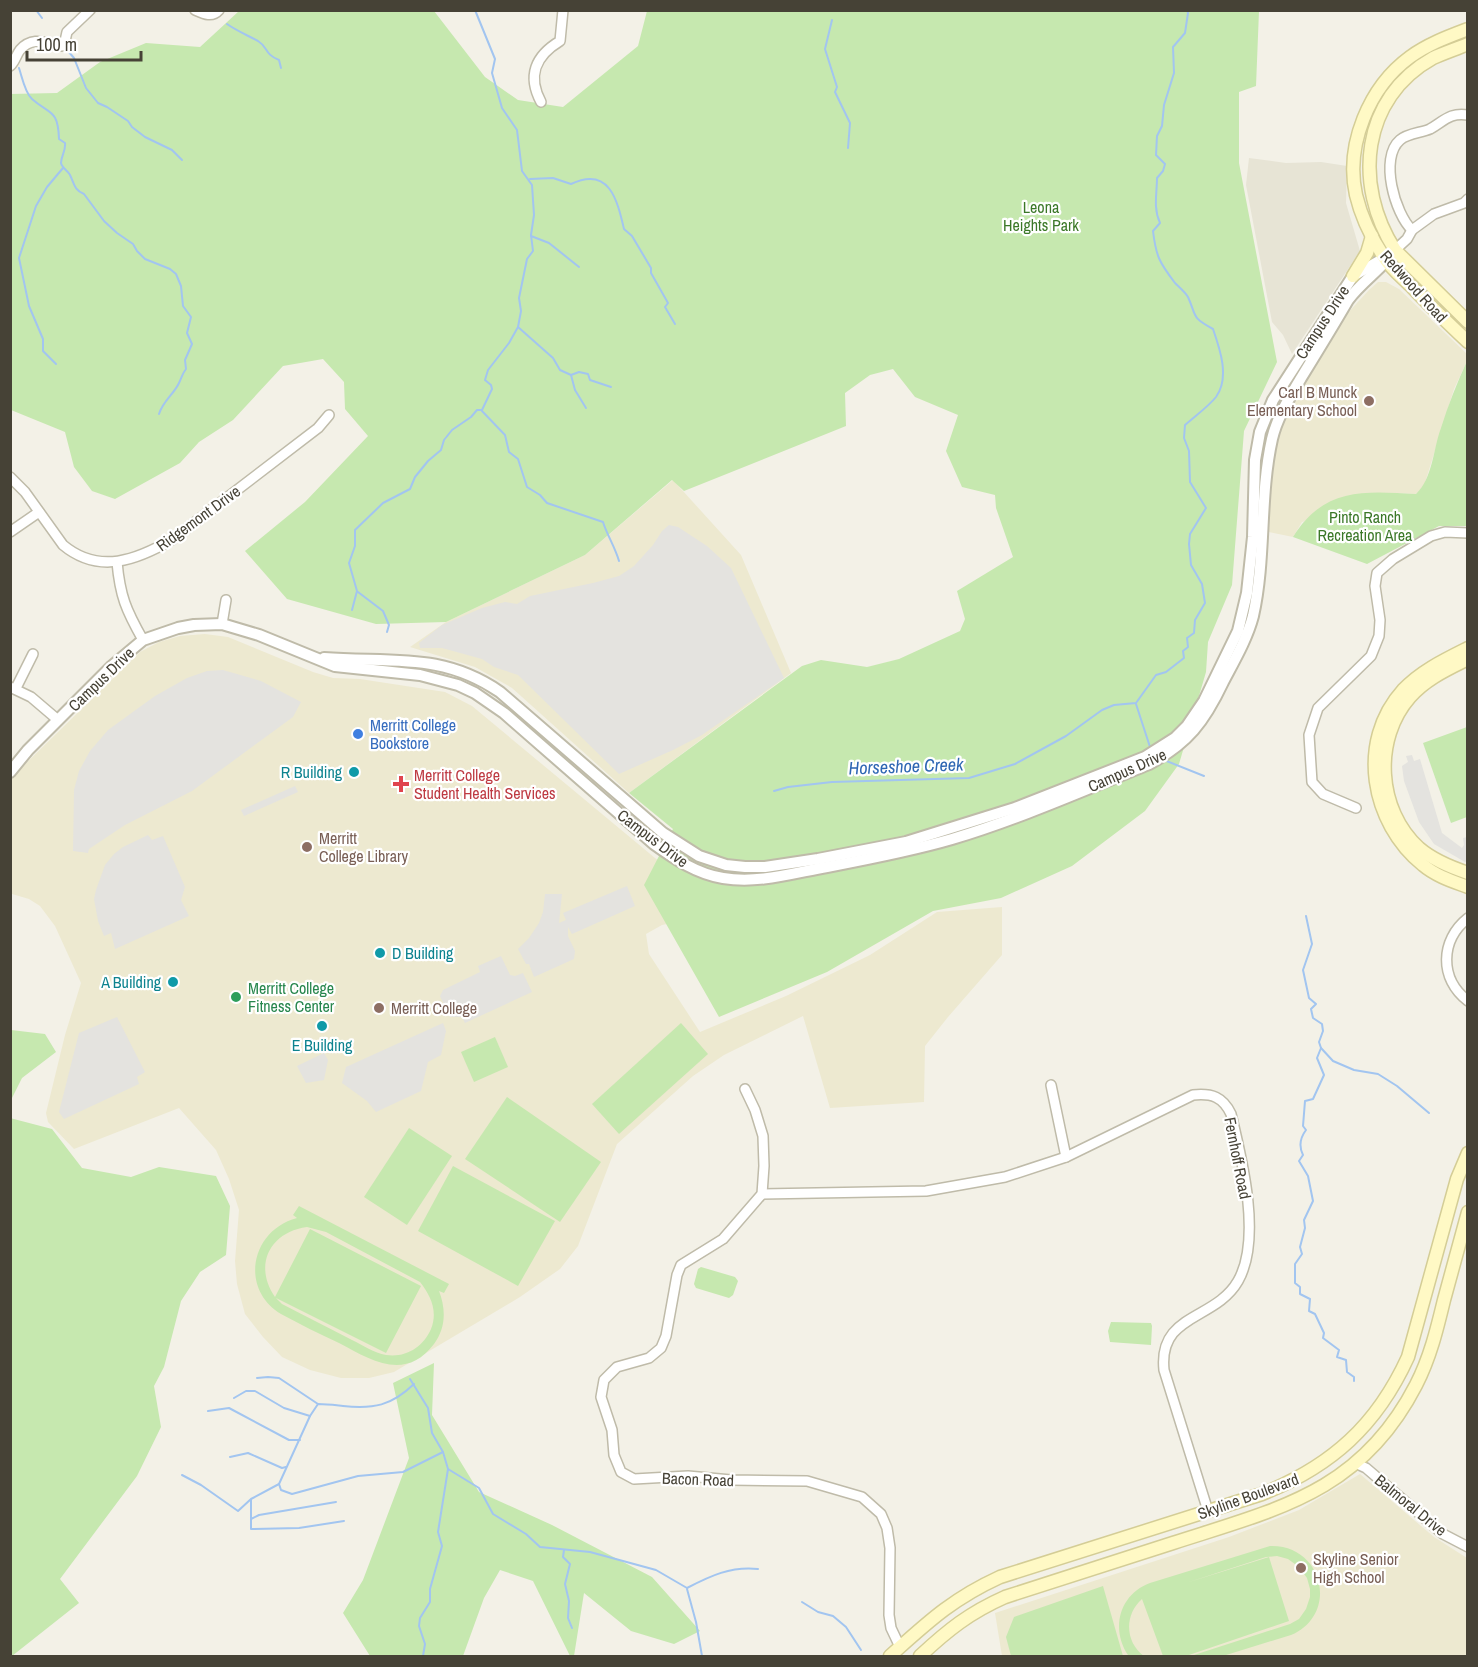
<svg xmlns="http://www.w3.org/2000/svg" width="1478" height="1667" viewBox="0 0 1478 1667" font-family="'Archivo Narrow',sans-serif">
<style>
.residential{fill:#e7e4d5}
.education{fill:#ede9d0}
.green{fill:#c6e8af;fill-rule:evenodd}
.parking{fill:#e4e3df}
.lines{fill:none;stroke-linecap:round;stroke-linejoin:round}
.stream{stroke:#a2c5f0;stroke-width:2}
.minor-casing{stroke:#bfbba9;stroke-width:12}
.tertiary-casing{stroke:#bfbba9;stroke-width:14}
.secondary-casing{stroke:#d4cd96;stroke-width:15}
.minor{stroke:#fff;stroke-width:9}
.tertiary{stroke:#fff;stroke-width:10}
.secondary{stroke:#fff9c5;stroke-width:12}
.education-dot{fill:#8d6e63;stroke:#fff;stroke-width:2}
.shop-dot{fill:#3f7fe0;stroke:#fff;stroke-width:2}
.culture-dot{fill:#0f9aa8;stroke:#fff;stroke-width:2}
.health-dot{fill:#e0444e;stroke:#fff;stroke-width:2}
.leisure-dot{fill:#2e9e5b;stroke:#fff;stroke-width:2}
.labels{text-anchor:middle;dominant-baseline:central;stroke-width:4.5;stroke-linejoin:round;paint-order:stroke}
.park-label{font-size:16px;fill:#3b7828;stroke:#fff}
.street-label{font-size:16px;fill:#464236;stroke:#fff}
.education-label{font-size:16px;fill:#785e54;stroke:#fff;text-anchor:start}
.shop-label{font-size:16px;fill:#366cbe;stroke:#fff;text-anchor:start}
.culture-label{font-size:16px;fill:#0d838f;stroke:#fff;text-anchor:end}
.health-label{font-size:16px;fill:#be3a42;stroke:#fff;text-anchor:start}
.leisure-label{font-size:16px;fill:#27864d;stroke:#fff;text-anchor:start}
.water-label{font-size:18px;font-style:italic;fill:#2e66b3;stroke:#fff}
</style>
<rect width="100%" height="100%" fill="#f3f1e7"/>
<polygon class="residential" points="1249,158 1286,163 1321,162 1347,166 1346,203 1360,251 1292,354 1283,335 1272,322 1246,185"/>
<g class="education">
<polygon points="1378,282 1386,282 1399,289 1467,354 1467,361 1454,389 1424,486 1416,494 1396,493 1302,522 1293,537 1269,532 1270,474 1277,431 1283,412 1344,317 1369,290"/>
<polygon points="673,480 741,555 791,673 629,793 512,688 475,667 410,647 446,622 585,555"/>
<polygon points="205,634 228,637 313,672 333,678 360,679 445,692 472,706 655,858 684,879 792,899 662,925 646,934 649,954 700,1032 786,996 870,955 937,912 1002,907 1002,955 948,1017 925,1046 924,1102 830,1108 803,1016 724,1055 693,1076 617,1144 578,1246 560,1269 520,1297 394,1372 369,1378 341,1378 310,1370 282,1357 263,1337 245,1314 237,1284 235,1261 239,1210 229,1179 216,1150 179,1108 74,1149 48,1122 46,1113 65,1035 81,983 55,926 40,906 29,899 12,894 10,888 10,781 14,775 140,652 159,642 180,636"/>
<polygon points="1360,1474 1434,1537 1467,1558 1467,1656 1002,1656 995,1613 1229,1537 1299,1510"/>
</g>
<g class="green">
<polygon points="239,11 434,11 485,77 518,100 563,107 638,46 647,11 1259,11 1256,86 1239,92 1239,163 1277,362 1244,431 1232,585 1208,642 1206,672 1179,764 1145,811 1072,866 1001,898 933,911 827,972 719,1017 644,885 673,829 629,793 802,666 821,660 867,667 899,659 960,631 965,619 957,591 1013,557 996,508 995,495 962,487 946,451 958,415 915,397 893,369 870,375 845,393 846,426 684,491 672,480 585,555 446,622 376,624 287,599 245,551 305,502 368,436 345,409 344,382 323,359 283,366 233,420 199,442 180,463 115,499 92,491 74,467 65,432 11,410 10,94 57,93 100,62 146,43 200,47"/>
<path d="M1467,361V526H1439L1367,564L1293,537C1324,487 1364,491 1416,494C1433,478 1433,449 1441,428C1448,405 1457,383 1467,361Z"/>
<polygon points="1467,727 1467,817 1451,823 1423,743"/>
<polygon points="681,1023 708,1054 619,1134 592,1104"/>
<polygon points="11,1030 45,1034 56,1052 22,1078 11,1100"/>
<polygon points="495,1037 508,1067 474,1082 461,1052"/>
<polygon points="507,1097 601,1162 560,1222 465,1159"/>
<polygon points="10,1118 52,1129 82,1168 131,1177 159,1167 216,1176 230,1206 226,1255 200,1272 181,1301 164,1367 154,1386 161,1427 137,1476 60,1579 79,1603 12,1656 10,1656"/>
<polygon points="409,1128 452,1156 407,1225 364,1197"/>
<polygon points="453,1166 555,1221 518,1286 418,1231"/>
<path d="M299,1206L449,1284L444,1293L439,1291C446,1309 446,1328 434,1344C405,1382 371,1360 339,1343C319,1334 300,1324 281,1314C239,1289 251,1230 297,1218L293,1215ZM307,1227L326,1232L420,1282C431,1296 438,1311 431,1329C423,1347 406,1358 386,1355C374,1353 363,1345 352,1340C329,1328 305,1316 282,1304L276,1298L386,1353L421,1286L310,1229L275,1297C253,1265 270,1232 307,1227Z"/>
<polygon points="701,1267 735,1277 738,1281 733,1295 729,1298 696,1288 694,1284 698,1269"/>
<polygon points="1111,1322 1151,1323 1152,1326 1151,1345 1110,1342 1108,1331"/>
<polygon points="434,1363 432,1415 479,1492 552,1525 652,1577 700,1631 674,1644 631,1631 584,1593 574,1656 570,1656 533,1581 500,1570 484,1598 463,1656 370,1656 343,1613 363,1580 409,1458 393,1383"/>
<path d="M1270,1546C1323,1544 1340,1614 1291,1635L1223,1656H1191L1290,1624L1299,1619L1306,1609L1310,1597V1589L1307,1578L1299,1567L1288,1559L1277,1556L1266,1557L1186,1583L1269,1557L1289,1621L1186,1656H1163L1142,1599C1124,1615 1125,1642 1144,1656H1129L1128,1655C1110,1628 1120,1594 1150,1583Z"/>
<polygon points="1103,1586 1123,1656 1011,1656 1006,1637 1014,1617"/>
</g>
<g class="parking">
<polygon points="669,525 678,527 707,546 731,568 784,678 702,735 673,750 619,774 518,675 494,667 482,659 442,648 420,648 419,643 442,625 482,608 505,602 517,604 530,596 593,583 619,576 634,566 653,545 662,531"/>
<polygon points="223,670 261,681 301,702 293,717 192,791 125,825 89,849 88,853 73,851 74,790 79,771 90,751 108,730 155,696 187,678 207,671"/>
<polygon points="1412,755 1414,761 1420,759 1442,833 1462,848 1464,845 1463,838 1467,837 1467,861 1465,862 1434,844 1419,822 1404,781 1402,766 1408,762 1406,756"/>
<polygon points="295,786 298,792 244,816 241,810"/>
<polygon points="148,835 152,840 163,836 185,887 181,900 189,916 115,949 111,933 104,936 98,921 94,899 96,890 105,865 114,854 123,847"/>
<polygon points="627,886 635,906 572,934 568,927 568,936 575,951 574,959 534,977 529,964 526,964 518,949 529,938 539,923 543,912 545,894 562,894 559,923 566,920 563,913"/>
<polygon points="501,956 510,975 515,976 523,973 532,992 465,1023 462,1017 450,1017 440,996 443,990 480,972 478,966"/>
<polygon points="117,1017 145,1072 137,1077 139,1084 64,1119 59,1112 79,1033"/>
<polygon points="443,1023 446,1031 441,1055 428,1062 421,1091 376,1112 367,1101 342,1083 346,1067"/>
<polygon points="324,1053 328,1060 324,1080 306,1083 297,1066"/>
</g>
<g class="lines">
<g class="stream">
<polyline points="36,10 42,18"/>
<polyline points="832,20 825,49 837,87 835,92 850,123 848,148"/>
<path d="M227,24C237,31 247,35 258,41C268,47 264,54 279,60L281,68"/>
<polyline points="68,51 74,58 86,88 98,103 107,107 128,121 132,127 145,137 172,150 182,160"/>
<path d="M19,68C22,77 25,93 32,99C50,115 58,109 59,139L65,143C66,151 61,156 61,163C62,168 68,171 70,175C74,183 74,190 84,194L104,221L117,233L133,244L137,251L145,259L170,269L176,274L181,286L183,306L191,317L187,333L192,344L185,360L186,369C182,374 182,377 179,383C174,394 163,401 159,414"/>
<path d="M530,179L553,178L571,184C609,166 617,199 624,229L632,236L651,268V273L668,303L665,307L675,324"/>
<polyline points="531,236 549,243 579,267"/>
<polyline points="518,327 553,358 560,370 571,375 579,372 588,374 590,380 611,387"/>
<polyline points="56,364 43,351 43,339 29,306 19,258 36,206 47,187 63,168"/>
<polyline points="571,375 575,390 586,408"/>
<path d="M482,411L505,435L509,452L518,459L527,487L540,495L547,503L603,522C607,535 615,547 619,561"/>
<polyline points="358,592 383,611 389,625 387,632"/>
<polyline points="352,610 357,591 349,563 355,546 355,530 383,503 410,489 415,477 428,461 441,450 444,440 452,430 471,417 477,410 482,410 492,389 491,385 485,380 488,370 509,343 518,327 521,311 519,298 527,259 533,251 531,235 534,215 532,185 522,171 517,130 502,108 492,73 495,59 475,10"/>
<polyline points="1136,704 1150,747"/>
<polyline points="1164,760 1204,776"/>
<path d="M774,791L788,787L832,782L969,778L1015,764L1066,736L1102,710L1114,705L1136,703L1156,675L1166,672L1184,658L1183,651L1188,647L1187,638L1194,633L1195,620L1205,603L1202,584L1191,565L1189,544L1190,534L1206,508L1190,482L1189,451L1184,438L1185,425C1195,416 1208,407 1216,397C1230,378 1220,349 1213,329C1191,317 1197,317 1188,297C1185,292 1179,287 1175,283C1159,262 1156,256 1153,231L1160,223C1153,208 1157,193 1157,178L1163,171L1165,164L1156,155L1157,136L1162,126L1164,105L1174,73L1173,47L1185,33L1188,13L1187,10"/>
<path d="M1306,916L1312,944L1303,970L1309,998L1316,1004L1311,1009L1313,1018L1322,1024L1323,1031L1319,1042L1321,1048L1317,1058L1324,1075L1313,1099L1305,1101L1303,1126L1306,1130C1300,1138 1299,1147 1303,1155L1299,1161L1308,1176L1313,1201L1304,1220L1305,1228L1300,1247L1302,1254L1295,1264V1283L1300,1287V1294L1310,1299L1309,1311L1315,1314L1324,1333L1323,1338L1339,1350L1337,1357L1346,1360L1347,1372L1354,1377V1381"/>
<polyline points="1321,1048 1333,1061 1354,1070 1378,1074 1397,1086 1429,1113"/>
<polyline points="257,1378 268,1377 279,1378 318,1404"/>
<polyline points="410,1379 428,1408 432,1433 443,1452 448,1469 438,1532 442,1546 430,1589 430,1602 420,1618 419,1626 425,1644 423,1656"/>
<polyline points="234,1398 246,1391 255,1391 284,1408 310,1416"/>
<polyline points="208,1411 229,1408 289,1440 300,1440"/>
<polyline points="230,1457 248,1453 282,1468 286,1467"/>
<path d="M448,1469L479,1488L493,1514L526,1534L540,1547L590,1552L656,1570L687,1588C710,1576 731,1566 758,1569"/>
<path d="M182,1475L201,1485L238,1511L251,1499L279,1484L310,1416L318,1404C327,1404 334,1405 343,1406C374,1409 391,1406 414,1384"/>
<polyline points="279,1484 281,1490 292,1494 358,1476 403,1472 443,1452"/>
<polyline points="251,1500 251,1529 299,1528 344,1521"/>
<polyline points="251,1519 259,1515 336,1502"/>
<polyline points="564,1550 563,1557 570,1564 565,1584 569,1601 568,1618 572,1628"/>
<polyline points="687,1589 696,1622 702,1656"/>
<polyline points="802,1602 818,1612 833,1616 846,1627 861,1650"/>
</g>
<g class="minor-casing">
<g id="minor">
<path d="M195,10C204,14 212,18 219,10"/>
<path d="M10,66C15,62 16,55 20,50C33,35 47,44 62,46L65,41L67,32L90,10"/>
<path d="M541,102C527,76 535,56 560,41L563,10"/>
<path d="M1468,115C1450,112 1444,121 1430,129C1421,133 1408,133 1400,140C1379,158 1395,214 1412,230L1434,214L1464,203L1468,199"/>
<polyline points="1395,250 1407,239 1412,230"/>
<path d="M10,477L25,492L63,545C99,575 137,560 173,539L318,428L329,415"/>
<polyline points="10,532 39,512"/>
<path d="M117,562C120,596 126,610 143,640"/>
<polyline points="222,624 226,600"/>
<polyline points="10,687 31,697 58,720"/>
<polyline points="16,688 33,654"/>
<polyline points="1356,808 1323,794 1312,782 1309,735 1318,708 1371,656 1379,636 1380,620 1375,586 1377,573 1393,559 1431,536 1445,532 1468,533"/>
<path d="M1468,918C1440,940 1439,979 1468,1001"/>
<polyline points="1051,1085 1066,1157"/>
<polyline points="745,1089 755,1110 763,1136 764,1166 762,1194 723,1239 681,1265 677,1275 666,1336 661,1348 649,1358 617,1367 604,1380 601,1397 612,1430 614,1455 621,1472 634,1479 688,1476 731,1480 807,1481 862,1497 881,1514 887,1528 890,1548 889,1615 891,1628 900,1647"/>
<path d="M762,1194L926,1191L1005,1177L1066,1157L1193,1095C1212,1093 1223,1097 1231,1114C1242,1159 1262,1239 1238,1281C1215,1321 1158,1313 1164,1370L1208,1511"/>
<polyline points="1355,1463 1366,1468 1443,1534 1468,1547"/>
</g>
</g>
<g class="tertiary-casing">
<g id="tertiary">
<path d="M324,658C391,663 442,652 500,692L663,833L699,856L726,865L745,867H765L818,859L906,842L1015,808L1145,757L1175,738L1187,726L1204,701L1238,631L1247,593L1253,537L1255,460L1260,432L1273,400L1353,276L1386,257"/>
<path d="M10,772L28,750L112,666L143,640L178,628L194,625L222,624L259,635L335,666L420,675L458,685L475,693L504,713L654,844C675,859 697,874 723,878C758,884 793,873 827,867C869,859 911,851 952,839C1019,819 1084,790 1149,764C1188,743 1204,722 1223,682C1234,661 1247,639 1253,616C1266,558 1259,497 1272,439C1277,417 1290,397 1301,378C1317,352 1333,326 1348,300C1362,281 1382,269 1395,250"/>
</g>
</g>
<g class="secondary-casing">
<g id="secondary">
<path d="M1468,29C1447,37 1428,44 1410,57C1369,87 1345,145 1356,195C1361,216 1372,239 1384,257C1391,269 1403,278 1412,287C1430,306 1449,324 1468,342"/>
<path d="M1468,44C1456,49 1444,53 1433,58C1361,98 1353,185 1395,250L1468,322"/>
<polyline points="1353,276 1367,253 1372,236"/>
<path d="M1468,648C1444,660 1421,671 1403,690C1356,742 1371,823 1423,865C1436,876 1452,881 1468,887"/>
<path d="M1468,659C1446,670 1426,679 1410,697C1373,739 1377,810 1419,848C1433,860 1450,867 1468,873"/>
<path d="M890,1656C928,1622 952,1599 1000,1577L1262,1494C1332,1466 1377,1425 1408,1357L1457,1179L1468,1153"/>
<path d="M920,1656C948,1630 969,1613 1005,1597C1061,1579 1117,1561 1173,1543C1278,1509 1361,1492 1416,1385C1430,1358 1437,1329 1444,1300C1452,1270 1460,1241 1468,1212"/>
</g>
</g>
<use href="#minor" class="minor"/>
<use href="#tertiary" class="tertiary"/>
<use href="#secondary" class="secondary"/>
</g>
<g class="education-dot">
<circle cx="1369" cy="401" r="6"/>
<circle cx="307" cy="847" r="6"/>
<circle cx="379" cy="1008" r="6"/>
<circle cx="1301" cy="1568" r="6"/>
</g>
<circle class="shop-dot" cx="358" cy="734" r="6"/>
<g class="culture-dot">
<circle cx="354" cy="772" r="6"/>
<circle cx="380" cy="953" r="6"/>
<circle cx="173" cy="982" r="6"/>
<circle cx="322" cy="1026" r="6"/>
</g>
<path class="health-dot" d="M398 775h6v6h6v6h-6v6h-6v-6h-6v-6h6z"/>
<circle class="leisure-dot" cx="236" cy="997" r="6"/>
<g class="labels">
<g class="park-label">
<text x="1041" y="207">Leona<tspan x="1041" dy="18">Heights Park</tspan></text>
<text x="1365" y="517">Pinto Ranch<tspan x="1365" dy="18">Recreation Area</tspan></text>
</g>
<g class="street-label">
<text transform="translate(1414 286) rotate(48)">Redwood Road</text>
<text transform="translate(1322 322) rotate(-57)">Campus Drive</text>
<text transform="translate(198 518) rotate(-36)">Ridgemont Drive</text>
<text transform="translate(101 679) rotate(-44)">Campus Drive</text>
<text transform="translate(1127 770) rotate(-24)">Campus Drive</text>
<text transform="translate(653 838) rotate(37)">Campus Drive</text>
<text transform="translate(1238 1158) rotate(79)">Fernhoff Road</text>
<text transform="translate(698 1479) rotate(2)">Bacon Road</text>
<text transform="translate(1248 1496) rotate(-20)">Skyline Boulevard</text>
<text transform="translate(1411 1505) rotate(39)">Balmoral Drive</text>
</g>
<g class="education-label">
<text x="1357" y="392" text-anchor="end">Carl B Munck<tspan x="1357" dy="18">Elementary School</tspan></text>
<text x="319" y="838">Merritt<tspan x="319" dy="18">College Library</tspan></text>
<text x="391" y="1008">Merritt College</text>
<text x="1313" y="1559">Skyline Senior<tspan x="1313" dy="18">High School</tspan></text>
</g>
<g class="shop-label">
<text x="370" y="725">Merritt College<tspan x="370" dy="18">Bookstore</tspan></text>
</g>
<g class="culture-label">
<text x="342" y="772">R Building</text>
<text x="392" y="953" text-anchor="start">D Building</text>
<text x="161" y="982">A Building</text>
<text x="322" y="1045" text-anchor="middle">E Building</text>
</g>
<g class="health-label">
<text x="414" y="775">Merritt College<tspan x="414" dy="18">Student Health Services</tspan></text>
</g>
<g class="leisure-label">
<text x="248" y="988">Merritt College<tspan x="248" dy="18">Fitness Center</tspan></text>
</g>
<g class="water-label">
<text transform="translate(906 766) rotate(-2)">Horseshoe Creek</text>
</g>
</g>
<rect width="1478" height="1667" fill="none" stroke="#464236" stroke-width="24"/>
<path d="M27 51v9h114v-9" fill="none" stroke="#464236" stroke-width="3"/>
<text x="36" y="51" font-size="18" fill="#464236" stroke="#ffffff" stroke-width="4.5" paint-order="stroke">100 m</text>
</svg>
